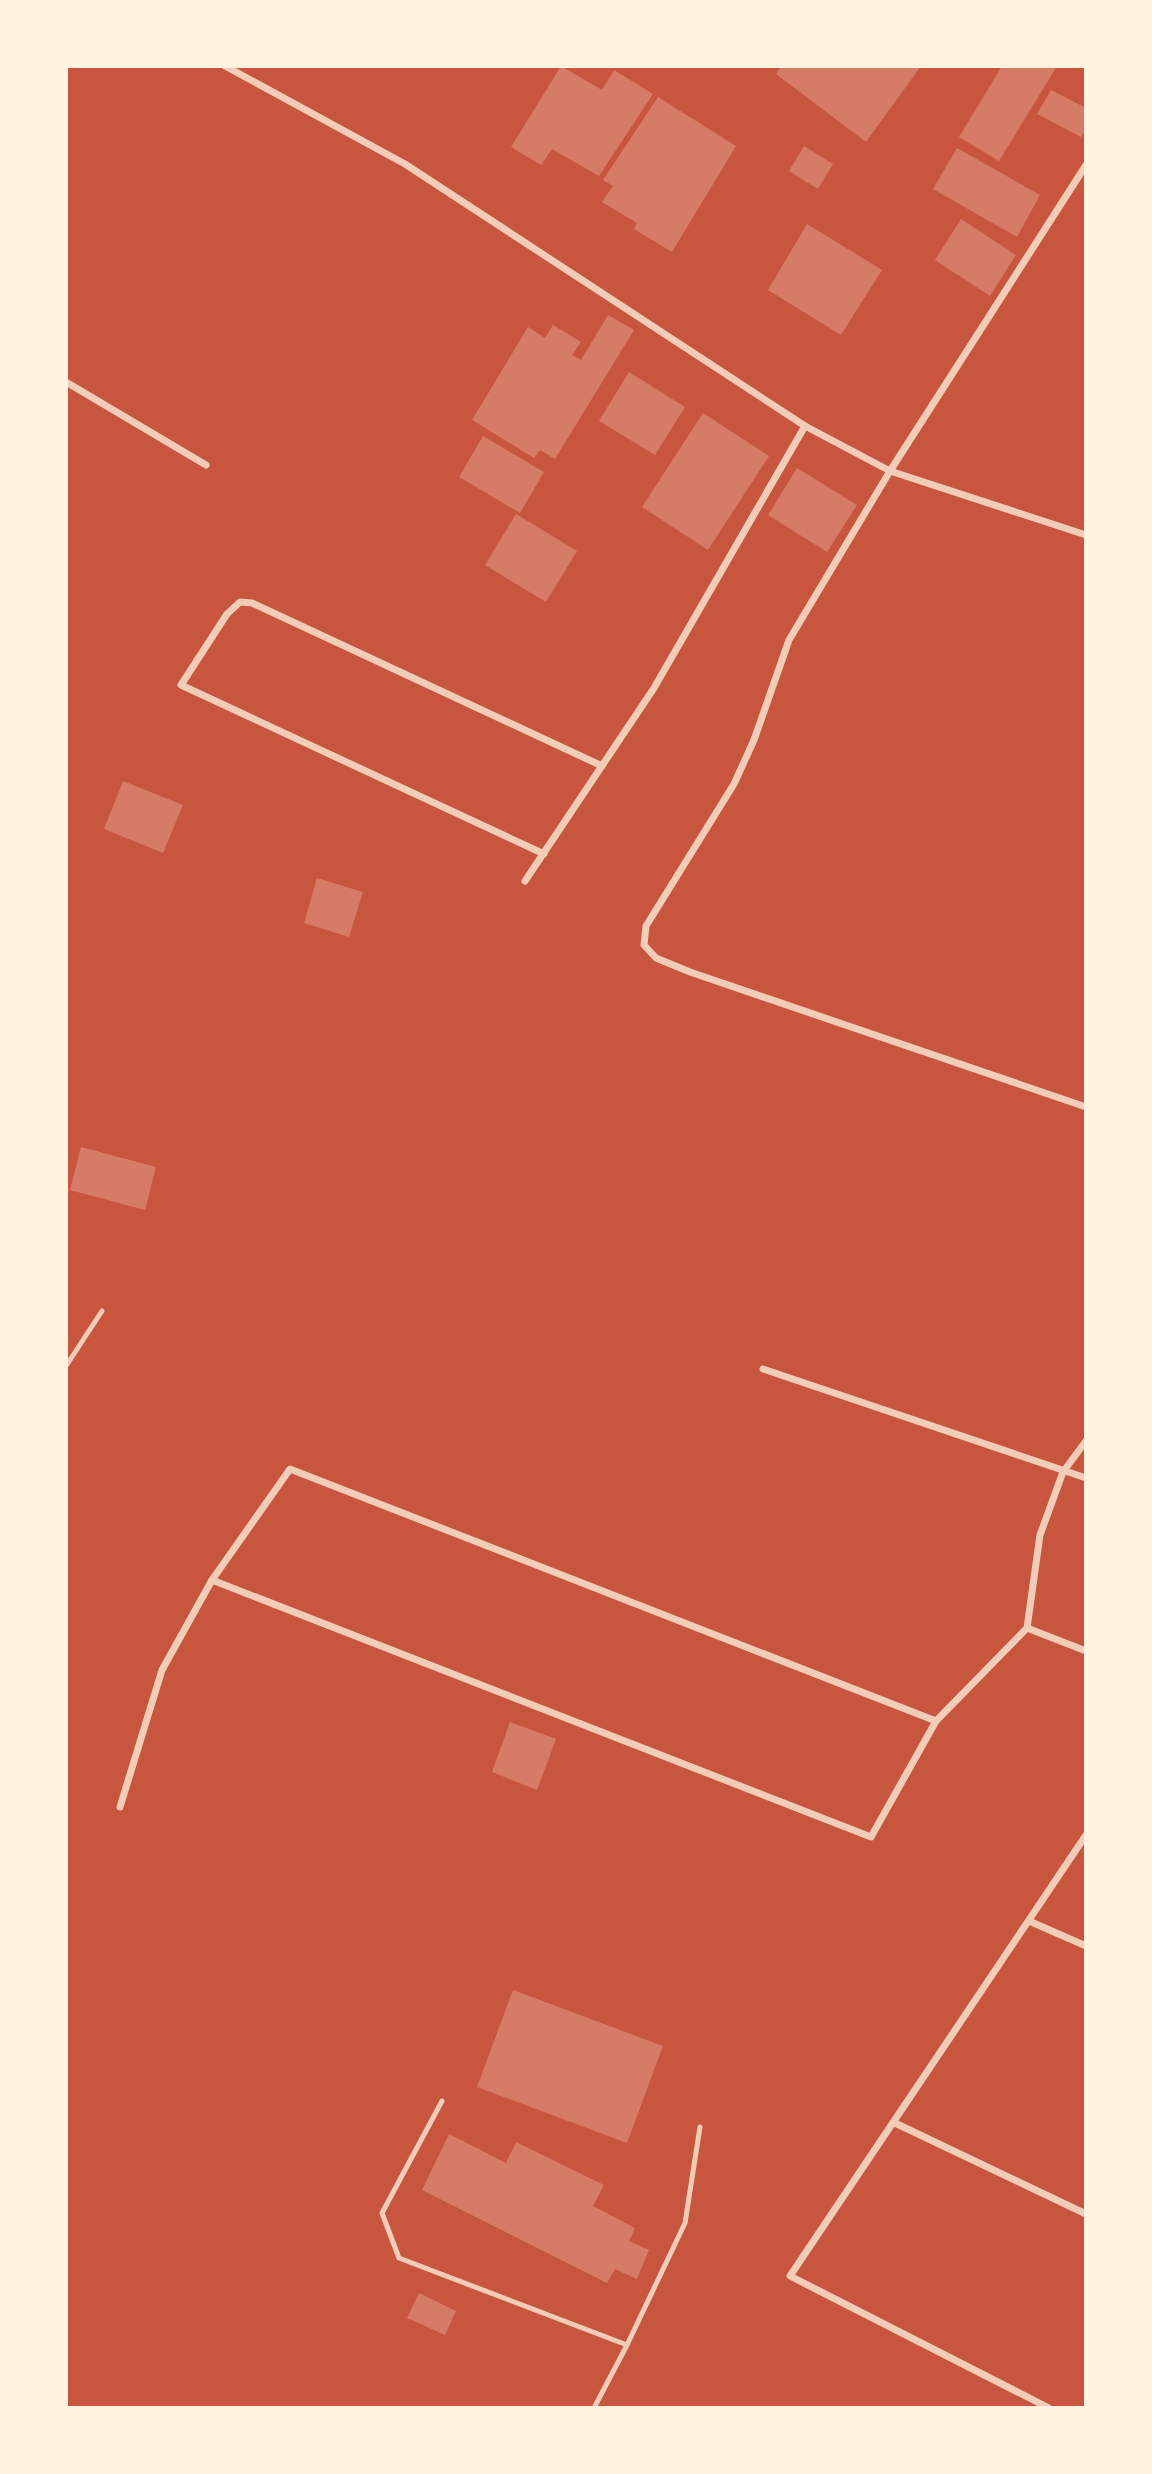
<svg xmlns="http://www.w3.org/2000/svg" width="1152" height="2474" viewBox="0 0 1152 2474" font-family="Arial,sans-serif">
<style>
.building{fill:#d67c66}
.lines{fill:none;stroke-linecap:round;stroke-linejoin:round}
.service{stroke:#f1ccb7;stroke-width:5}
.minor{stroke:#f1ccb7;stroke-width:7}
</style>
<rect width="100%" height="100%" fill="#c8553d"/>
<g class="building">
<polygon points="561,66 602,90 614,70 653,94 599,176 552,149 541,165 511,147"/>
<polygon points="781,66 921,66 866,142 776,74"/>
<polygon points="1002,66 1057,66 999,161 959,137"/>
<polygon points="1051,90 1086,108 1086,129 1081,137 1037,114"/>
<polygon points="658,97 736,146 672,252 634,229 637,223 602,202 613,186 603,180"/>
<polygon points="804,146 833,164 818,189 789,171"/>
<polygon points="957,148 1040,195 1017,237 933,189"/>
<polygon points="961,219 1016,255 990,296 935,260"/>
<polygon points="807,224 882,270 841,335 768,290"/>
<polygon points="608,315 634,330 555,459 540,450 534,458 472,420 528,327 545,338 553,325 581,342 572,355 581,360"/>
<polygon points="629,372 685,407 655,455 599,421"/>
<polygon points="703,413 769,456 708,550 642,507"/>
<polygon points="483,436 544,472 520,513 459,477"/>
<polygon points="797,468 857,505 827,552 768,515"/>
<polygon points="516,514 577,551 546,602 485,565"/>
<polygon points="123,781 183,805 163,853 104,829"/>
<polygon points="317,878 363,892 349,937 304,923"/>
<polygon points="81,1147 156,1167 145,1210 70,1190"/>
<polygon points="510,1722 556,1739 537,1790 492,1772"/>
<polygon points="513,1990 663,2046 627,2143 477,2087"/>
<polygon points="449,2134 506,2163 516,2142 604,2185 593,2206 635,2228 629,2241 649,2250 637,2279 615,2269 607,2283 422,2190"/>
<polygon points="419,2293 456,2311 445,2335 407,2318"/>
</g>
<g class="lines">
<g class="service">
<polyline points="66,1366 102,1311"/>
<polyline points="442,2101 382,2213 399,2258 627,2345"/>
<polyline points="594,2408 627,2345 685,2223 700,2127"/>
</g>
<g class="minor">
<polyline points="225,66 405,164 805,426 890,471 1086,535"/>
<polyline points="1086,165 890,471 789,640 754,740 734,784 646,926 644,945 656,958 690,972 1086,1107"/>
<polyline points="66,382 206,465"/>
<polyline points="544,854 181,685 227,614 240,602 252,603 602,766"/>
<polyline points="525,881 654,688 805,426"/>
<polyline points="763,1369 1086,1478"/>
<polyline points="212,1580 871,1837 936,1721 1027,1628 1040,1535 1063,1472 1086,1441"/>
<polyline points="1027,1628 1086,1651"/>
<polyline points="120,1807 162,1670 212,1580 290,1469 936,1721"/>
<polyline points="1029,1921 1086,1946"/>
<polyline points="895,2123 1086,2214"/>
<polyline points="1049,2408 790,2276 1086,1835"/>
</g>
</g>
<rect width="1152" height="2474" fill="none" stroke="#fff3e0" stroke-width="136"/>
</svg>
